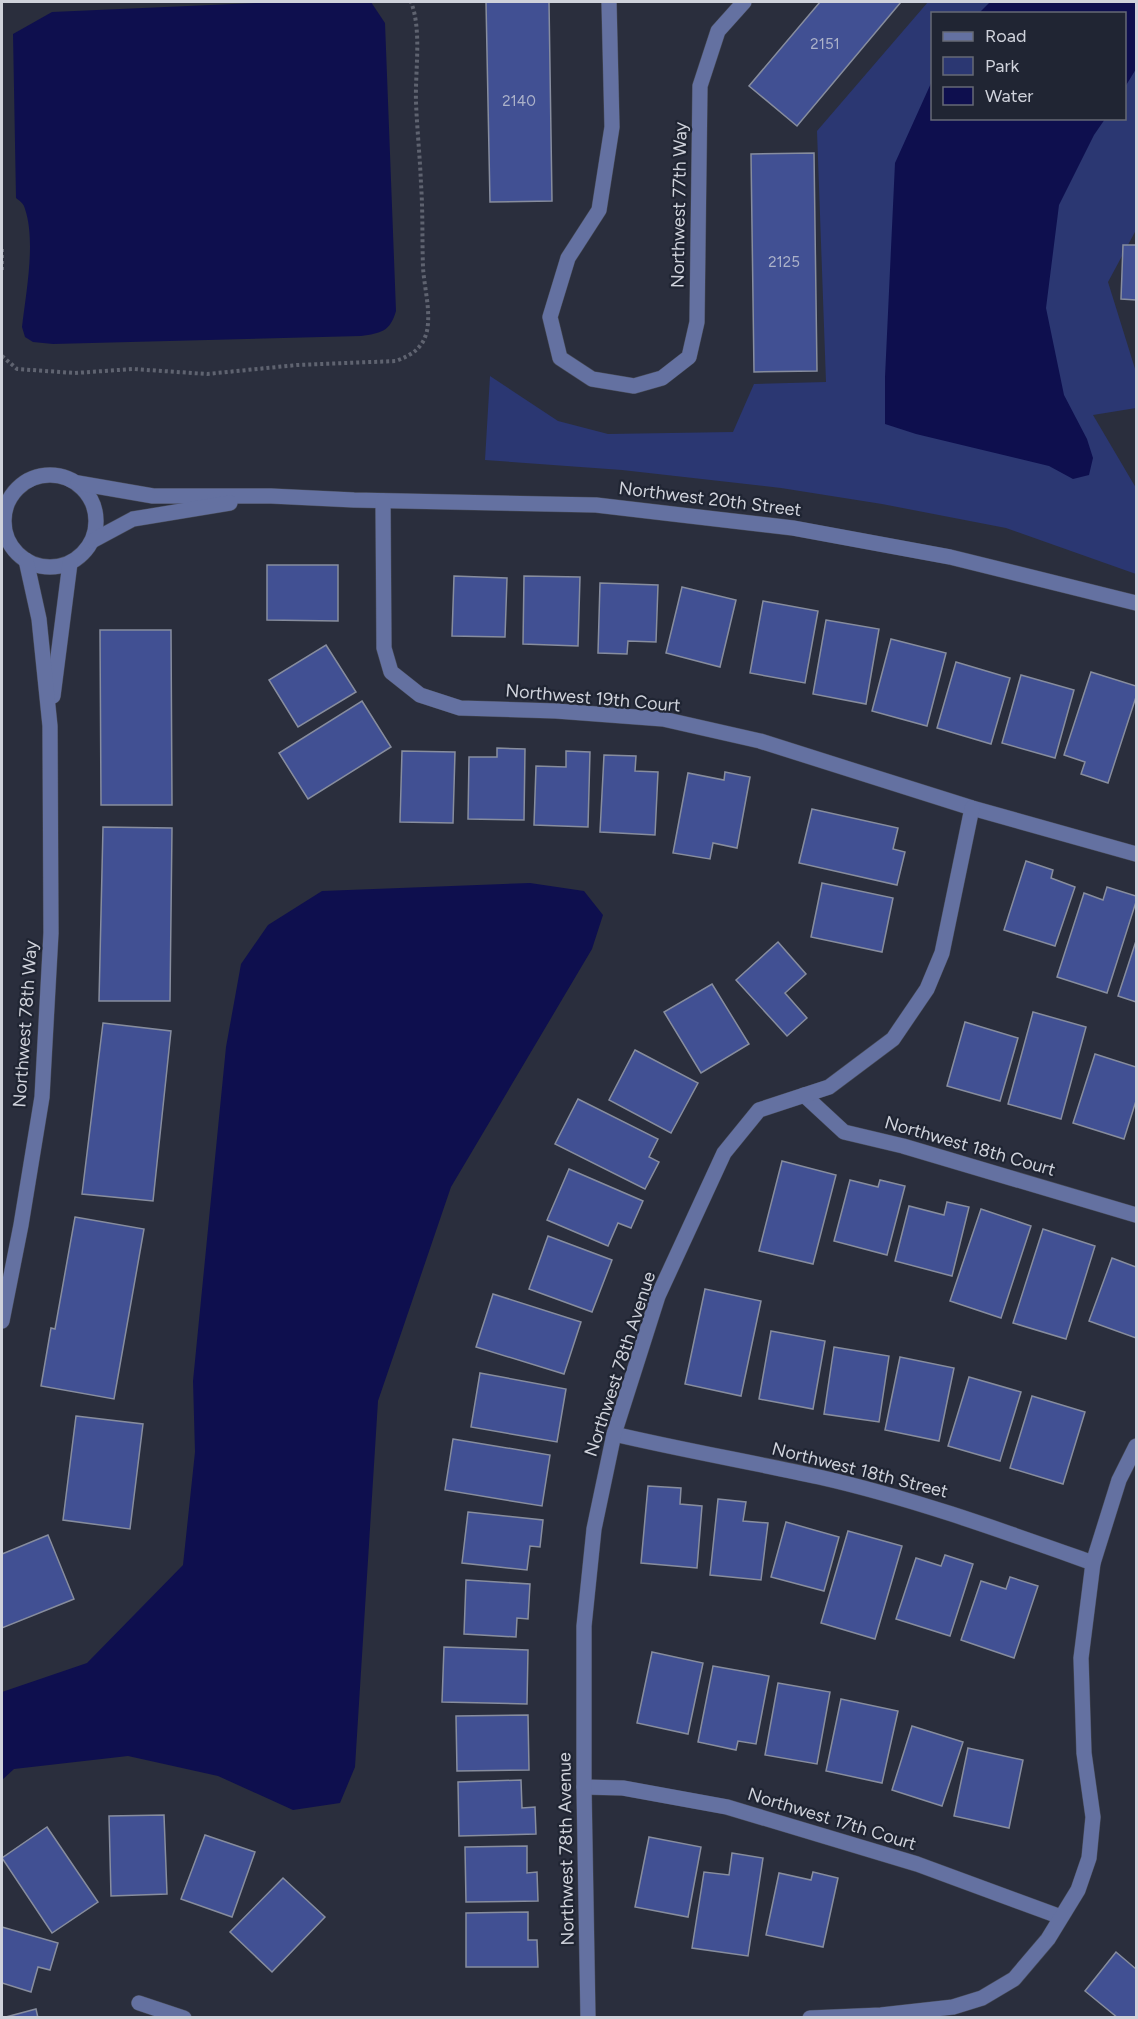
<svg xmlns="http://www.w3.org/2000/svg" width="1138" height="2019" viewBox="0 0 1138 2019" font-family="Figtree,sans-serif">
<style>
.green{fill:#2b3772;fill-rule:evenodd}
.water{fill:#0e0f4e}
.building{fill:#415093;stroke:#878d9e;stroke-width:1.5}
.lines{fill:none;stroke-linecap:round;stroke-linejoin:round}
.minor-casing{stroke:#484c59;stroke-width:16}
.path{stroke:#5f6370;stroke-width:4;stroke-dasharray:3 3;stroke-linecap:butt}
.minor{stroke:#6471a1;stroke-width:15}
.labels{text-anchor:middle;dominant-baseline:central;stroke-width:4.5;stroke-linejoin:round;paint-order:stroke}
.number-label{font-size:15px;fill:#acb2c9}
.street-label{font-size:18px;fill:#cfd2db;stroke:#202533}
</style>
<rect width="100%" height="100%" fill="#2a2e3d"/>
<path class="green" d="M928,2H1136V230L1108,282L1136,372V408L1093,415L1136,488V574L1006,528L882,504L781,488L622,470L485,460L490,376L558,421L608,434L733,432L754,384L826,382L817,131ZM932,14H1124V118H932Z"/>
<g class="water">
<path d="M276,2H371L385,23L396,311C390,332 381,333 361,336L53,344L33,342L25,337L22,327C26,292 36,242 25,209C24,204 20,201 16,198L13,34L52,12Z"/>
<polygon points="990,2 1136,2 1136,69 1125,87 1124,14 979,13"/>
<polygon points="932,81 932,118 1105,119 1094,135 1059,205 1046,308 1064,395 1087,439 1093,458 1089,475 1073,479 1049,466 916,434 885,424 885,377 895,163"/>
<polygon points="530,883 584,891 603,915 592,949 451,1187 378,1401 355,1767 340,1803 293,1810 218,1776 128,1756 14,1769 2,1780 2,1692 87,1663 183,1565 195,1452 193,1381 226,1047 241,964 268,925 322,891"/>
</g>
<g class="building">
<polygon points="486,2 549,2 552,201 490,202"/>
<polygon points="820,2 901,2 797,126 749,86"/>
<polygon points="814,153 817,371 754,372 751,154"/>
<polygon points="1123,245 1136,245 1136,300 1121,299"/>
<polygon points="267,565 338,565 338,621 267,620"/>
<polygon points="454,576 507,578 505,637 452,636"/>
<polygon points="524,576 580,577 578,646 523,644"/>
<polygon points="600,583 658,585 656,642 628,641 627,654 598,653"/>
<polygon points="682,587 736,600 720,667 666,653"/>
<polygon points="763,601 818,611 805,683 750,673"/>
<polygon points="826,620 879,629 866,704 813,694"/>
<polygon points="100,630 171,630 172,805 101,805"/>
<polygon points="891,639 946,653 927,726 872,711"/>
<polygon points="326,645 356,692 298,727 269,680"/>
<polygon points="956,662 1010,678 991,744 937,728"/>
<polygon points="1091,672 1136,686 1136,697 1108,783 1081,774 1085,762 1064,755"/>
<polygon points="1021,675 1074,690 1055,758 1002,743"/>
<polygon points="362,701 391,747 308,799 279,753"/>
<polygon points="497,748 525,749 524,820 468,819 469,757 497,757"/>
<polygon points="402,751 455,752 453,823 400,822"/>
<polygon points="566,751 590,752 588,827 534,825 536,766 566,767"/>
<polygon points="604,755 636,756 635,771 658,772 655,835 600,832"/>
<polygon points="725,772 750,777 737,848 713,843 710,859 673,853 688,773 724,780"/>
<polygon points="812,809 898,828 893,849 905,852 897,885 799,863"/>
<polygon points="103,827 172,828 170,1001 99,1001"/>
<polygon points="1026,861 1053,870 1051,878 1075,887 1055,946 1004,930"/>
<polygon points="822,883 893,898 882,952 811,937"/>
<polygon points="1107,887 1136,896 1136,902 1107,993 1057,977 1084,893 1103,900"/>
<polygon points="1136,941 1136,1002 1118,996"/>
<polygon points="778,942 806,974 785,993 807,1018 787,1036 736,980"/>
<polygon points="712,984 749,1044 701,1073 664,1012"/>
<polygon points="1033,1012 1086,1027 1061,1119 1008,1104"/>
<polygon points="965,1022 1018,1038 1000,1101 947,1086"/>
<polygon points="103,1023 171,1031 153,1201 82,1194"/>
<polygon points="635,1050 698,1083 671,1133 609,1100"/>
<polygon points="1095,1054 1136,1067 1136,1101 1124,1139 1073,1123"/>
<polygon points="578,1099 658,1139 649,1157 659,1162 645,1189 555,1144"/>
<polygon points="782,1161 836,1175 813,1264 759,1251"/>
<polygon points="569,1169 643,1201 631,1228 618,1223 608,1246 547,1220"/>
<polygon points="850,1180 878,1187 880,1180 905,1186 887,1255 834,1241"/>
<polygon points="947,1202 969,1207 952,1276 895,1261 909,1206 944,1215"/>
<polygon points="981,1209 1031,1226 1001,1318 950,1301"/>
<polygon points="75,1217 144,1229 114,1399 41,1386 51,1328 55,1329"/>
<polygon points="1043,1229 1095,1246 1066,1339 1013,1323"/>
<polygon points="548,1236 612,1260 592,1312 529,1289"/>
<polygon points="1112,1258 1136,1267 1136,1338 1089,1321"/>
<polygon points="705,1289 761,1301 741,1396 685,1384"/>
<polygon points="493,1294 581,1322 564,1374 476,1347"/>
<polygon points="771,1331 825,1341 813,1409 759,1399"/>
<polygon points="834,1347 889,1356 879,1422 824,1414"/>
<polygon points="900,1357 954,1368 939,1441 885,1430"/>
<polygon points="480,1373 566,1389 557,1442 471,1427"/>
<polygon points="969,1377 1021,1392 1000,1461 948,1446"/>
<polygon points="1032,1396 1085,1412 1063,1484 1010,1468"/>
<polygon points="76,1416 143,1424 130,1529 63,1520"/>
<polygon points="453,1439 550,1455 542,1506 445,1490"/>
<polygon points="648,1486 681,1488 680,1504 702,1506 697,1568 641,1563"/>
<polygon points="718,1499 746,1502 743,1521 768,1523 761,1580 710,1575"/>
<polygon points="468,1512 543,1520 540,1547 530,1546 527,1570 462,1563"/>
<polygon points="786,1522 839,1537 824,1591 771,1577"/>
<polygon points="848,1531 902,1546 875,1639 821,1623"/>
<polygon points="48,1535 74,1599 2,1628 2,1554"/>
<polygon points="945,1555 973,1564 950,1636 896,1619 916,1558 941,1566"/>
<polygon points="1010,1577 1038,1586 1014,1658 961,1640 981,1581 1006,1589"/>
<polygon points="466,1580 530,1584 528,1619 517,1618 516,1637 464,1634"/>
<polygon points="444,1647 528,1650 527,1704 442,1702"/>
<polygon points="652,1652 703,1663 688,1734 637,1723"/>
<polygon points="713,1666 769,1676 756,1744 738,1741 736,1750 698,1742"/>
<polygon points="778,1683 830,1692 817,1764 765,1755"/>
<polygon points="841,1699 898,1711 882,1783 826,1771"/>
<polygon points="528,1715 529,1770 457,1771 456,1716"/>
<polygon points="912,1726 963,1742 942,1806 892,1790"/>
<polygon points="968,1748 1023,1760 1009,1828 954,1816"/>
<polygon points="521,1780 522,1808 535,1807 536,1834 459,1836 458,1782"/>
<polygon points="164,1815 167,1894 111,1896 109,1816"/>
<polygon points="47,1827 98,1902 52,1933 2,1858"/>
<polygon points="205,1835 255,1852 232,1917 181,1899"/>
<polygon points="649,1837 701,1847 688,1917 635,1907"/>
<polygon points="527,1846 527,1873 537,1872 538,1901 466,1902 465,1847"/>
<polygon points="732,1853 763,1858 748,1956 692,1948 704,1872 729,1875"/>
<polygon points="813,1872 838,1878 823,1947 766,1935 779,1873 811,1880"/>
<polygon points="283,1878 325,1917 272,1972 230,1932"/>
<polygon points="528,1912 528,1940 537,1940 538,1967 466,1967 466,1913"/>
<polygon points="2,1927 58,1943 50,1970 38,1967 31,1992 2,1983"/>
<polygon points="1116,1952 1136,1969 1136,2018 1118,2018 1085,1991"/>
<polygon points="36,2009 38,2018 2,2018"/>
</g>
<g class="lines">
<g class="minor-casing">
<g id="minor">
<polyline points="609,2 612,127 599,210 568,258 550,317 560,358 592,379 634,386 662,378 689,357 697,322 700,86 718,31 744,2"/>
<circle cx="50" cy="521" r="46"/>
<polyline points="78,483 153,496 271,496 354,500 596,505 793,528 950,557 1136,603"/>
<polyline points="383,501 384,648 391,672 420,695 460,708 556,711 663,719 760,741 972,808 1136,854"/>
<polyline points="92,541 133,519 230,503"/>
<polyline points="53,696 70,563"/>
<polyline points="804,1095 844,1132 903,1146 1136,1215"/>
<polyline points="2,1321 21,1225 42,1097 51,933 50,726 39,619 26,560"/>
<path d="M614,1434C682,1450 751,1462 819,1477C912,1498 1003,1531 1093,1563"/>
<polyline points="584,1787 623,1788 727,1807 917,1864 1061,1917"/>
<polyline points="139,2003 184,2018"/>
<polyline points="588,2018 584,1787 584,1626 594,1529 614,1434 658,1296 724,1153 759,1110 829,1087 893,1039 927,989 942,953 972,808"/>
<polyline points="810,2018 881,2015 953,2007 982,1998 1014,1979 1048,1939 1078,1890 1089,1858 1093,1817 1084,1753 1081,1658 1093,1563 1119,1480 1136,1446"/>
</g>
</g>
<g class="path">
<polyline points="2,249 2,273"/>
<path d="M2,356L17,369L75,373L133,369L207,374L297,365L396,361C412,355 423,348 427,331C431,310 424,287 423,267C422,239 423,212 421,184C420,157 417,129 416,102C415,71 422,30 411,2"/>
</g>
<use href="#minor" class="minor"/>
</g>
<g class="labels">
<g class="number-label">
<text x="825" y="44">2151</text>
<text x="519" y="101">2140</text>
<text x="784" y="262">2125</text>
</g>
<g class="street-label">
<text transform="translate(679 205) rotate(-89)">Northwest 77th Way</text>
<text transform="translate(710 499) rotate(7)">Northwest 20th Street</text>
<text transform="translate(593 698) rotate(5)">Northwest 19th Court</text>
<text transform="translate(25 1024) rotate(-86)">Northwest 78th Way</text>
<text transform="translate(970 1146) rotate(16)">Northwest 18th Court</text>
<text transform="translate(620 1364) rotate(-72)">Northwest 78th Avenue</text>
<text transform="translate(860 1470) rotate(14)">Northwest 18th Street</text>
<text transform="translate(832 1819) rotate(17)">Northwest 17th Court</text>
<text transform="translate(566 1849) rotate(-91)">Northwest 78th Avenue</text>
</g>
</g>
<rect width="1138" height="2019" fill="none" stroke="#cfd2db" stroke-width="6"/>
<rect x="931" y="12" width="195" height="108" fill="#202533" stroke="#666a76" stroke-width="1.5"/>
<rect x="943" y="32" width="30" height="9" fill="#6471a1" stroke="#666a76" stroke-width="1.5"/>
<text x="985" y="42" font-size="18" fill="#cfd2db">Road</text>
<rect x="943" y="57" width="30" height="18" fill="#2b3772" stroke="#666a76" stroke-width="1.5"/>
<text x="985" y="72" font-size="18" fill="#cfd2db">Park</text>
<rect x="943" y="87" width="30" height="18" fill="#0e0f4e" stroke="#666a76" stroke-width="1.5"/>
<text x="985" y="102" font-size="18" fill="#cfd2db">Water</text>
</svg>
